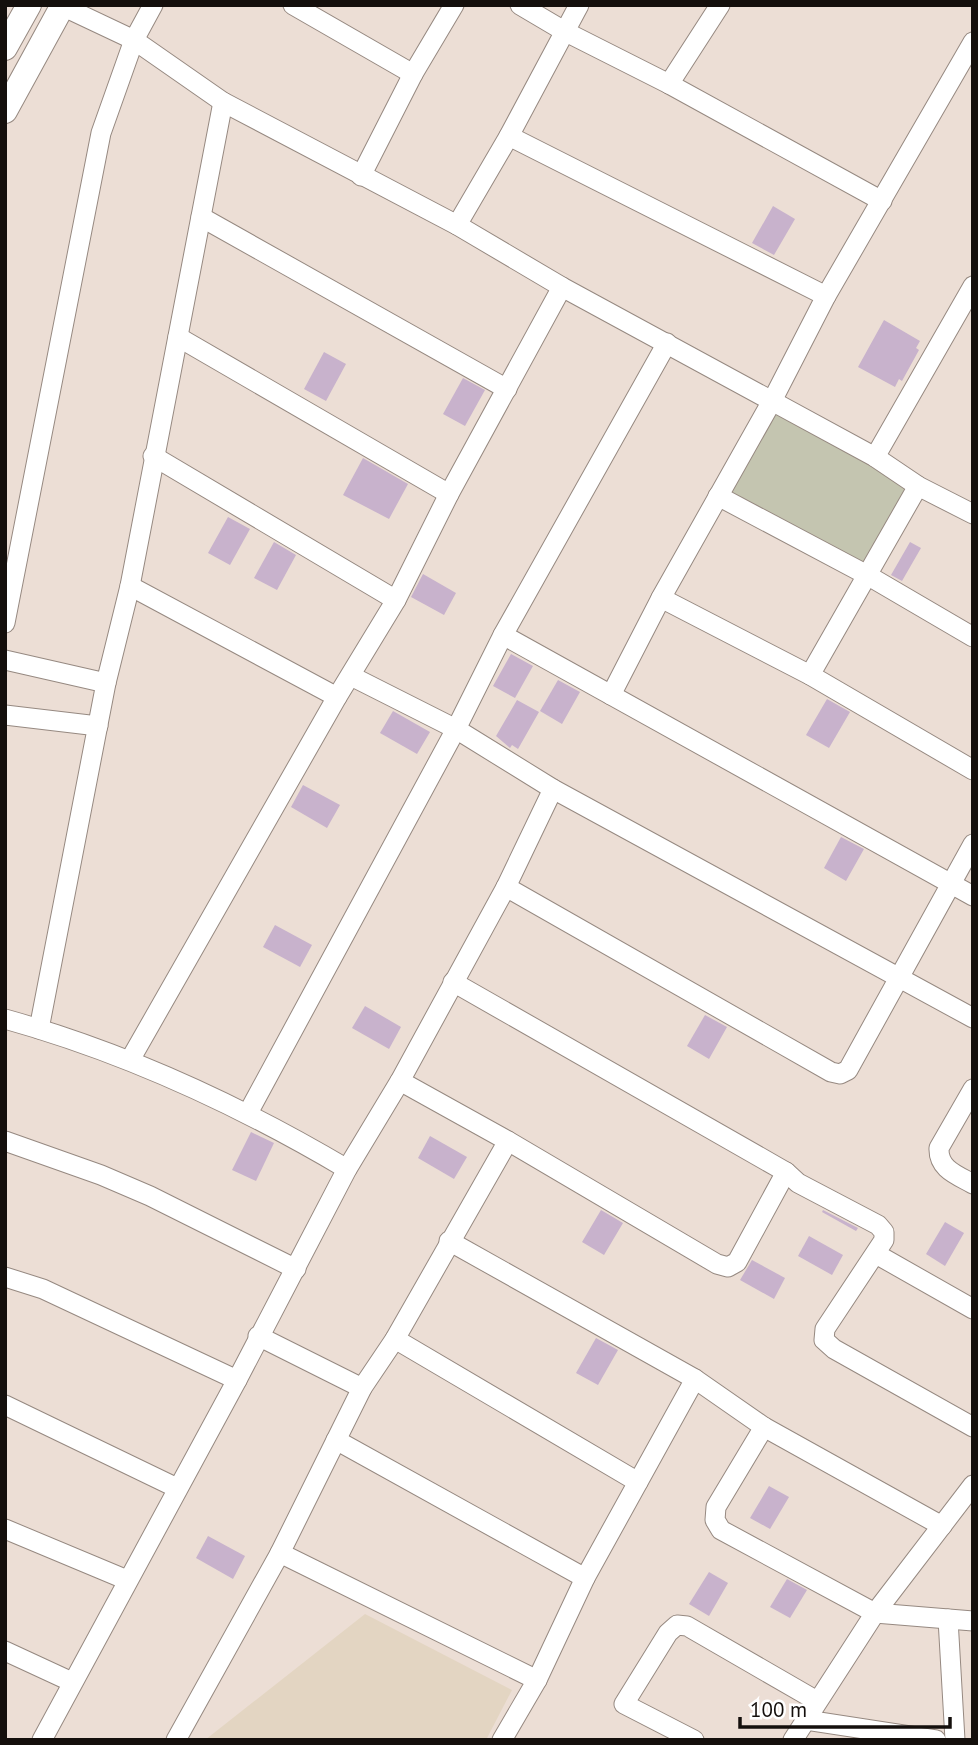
<svg xmlns="http://www.w3.org/2000/svg" width="978" height="1745" viewBox="0 0 978 1745" font-family="'PT Sans',sans-serif">
<style>
.education{fill:#e3d5c2}
.green{fill:#c4c5b0}
.building{fill:#c8b2cc}
.lines{fill:none;stroke-linecap:round;stroke-linejoin:round}
.minor-casing{stroke:#968981;stroke-width:21}
.major-casing{stroke:#968981;stroke-width:26}
.minor{stroke:#fff;stroke-width:19}
.major{stroke:#fff;stroke-width:24}
</style>
<rect width="100%" height="100%" fill="#ecded5"/>
<polygon class="education" points="365,1614 512,1690 486,1740 205,1740"/>
<polygon class="green" points="772,401 918,486 867,575 718,496"/>
<g class="building">
<polygon points="773,206 795,219 774,255 752,243"/>
<polygon points="884,320 920,341 916,348 919,350 902,381 899,379 895,387 858,367"/>
<polygon points="324,352 346,364 326,401 304,389"/>
<polygon points="463,378 485,390 465,426 443,414"/>
<polygon points="363,458 408,484 389,519 343,495"/>
<polygon points="228,517 250,529 230,565 208,553"/>
<polygon points="274,542 296,555 277,590 254,578"/>
<polygon points="910,542 921,548 902,581 891,575"/>
<polygon points="423,574 456,593 444,615 411,597"/>
<polygon points="511,654 533,666 515,698 493,686"/>
<polygon points="558,680 580,692 562,724 540,711"/>
<polygon points="827,699 850,712 829,748 806,735"/>
<polygon points="517,700 539,712 518,749 512,745 510,748 496,736"/>
<polygon points="393,711 430,732 417,754 380,733"/>
<polygon points="303,785 340,805 327,828 291,807"/>
<polygon points="841,837 864,849 846,881 824,868"/>
<polygon points="275,925 312,945 300,967 263,947"/>
<polygon points="365,1006 401,1027 389,1049 352,1028"/>
<polygon points="705,1015 727,1027 709,1059 687,1046"/>
<polygon points="251,1132 274,1143 256,1181 232,1170"/>
<polygon points="430,1136 467,1157 454,1179 418,1158"/>
<polygon points="601,1210 623,1223 604,1255 582,1242"/>
<polygon points="823,1210 858,1228 856,1231 822,1212"/>
<polygon points="945,1222 964,1233 945,1266 926,1254"/>
<polygon points="809,1236 843,1255 832,1275 798,1256"/>
<polygon points="752,1260 785,1278 774,1299 740,1280"/>
<polygon points="596,1338 618,1350 598,1385 576,1373"/>
<polygon points="769,1486 789,1497 770,1529 750,1518"/>
<polygon points="208,1536 245,1556 233,1579 196,1558"/>
<polygon points="709,1572 728,1583 709,1616 689,1604"/>
<polygon points="787,1579 807,1590 790,1618 770,1607"/>
</g>
<g class="lines">
<g class="minor-casing">
<g id="minor">
<polyline points="293,5 413,74"/>
<polyline points="520,5 564,31 669,84 882,201"/>
<polyline points="62,6 134,40 223,102 457,225 562,287 875,457 918,486 973,514"/>
<polyline points="669,84 720,5"/>
<polyline points="509,136 826,296"/>
<polyline points="361,176 413,74 454,5"/>
<polyline points="201,217 507,389"/>
<polyline points="457,225 509,136 579,5"/>
<polyline points="178,337 449,494"/>
<polyline points="153,456 396,600"/>
<polyline points="875,457 973,286"/>
<polyline points="718,496 867,575 973,637"/>
<polyline points="130,586 337,697"/>
<polyline points="661,598 810,675 973,770"/>
<polyline points="5,623 101,133 134,40 153,5"/>
<polyline points="503,635 973,896"/>
<polyline points="5,660 106,683"/>
<polyline points="810,675 918,486"/>
<polyline points="351,676 456,729 553,789 973,1018"/>
<polyline points="611,695 661,598 772,401 826,296 973,42"/>
<polyline points="5,715 98,726"/>
<polyline points="506,887 831,1072 840,1074 848,1070 973,844"/>
<polyline points="453,982 786,1172 798,1183 878,1225 884,1232 884,1240 825,1329 824,1340 834,1349 973,1427"/>
<path d="M5,1019C127,1053 239,1105 347,1169"/>
<polyline points="39,1029 106,683 130,586 223,102"/>
<polyline points="130,1060 337,697 396,600 449,494 562,287"/>
<polyline points="400,1081 508,1141 717,1264 728,1267 737,1262 786,1172"/>
<path d="M973,1089L939,1148C938,1169 957,1175 973,1184"/>
<polyline points="248,1113 456,729 503,635 667,343"/>
<polyline points="5,1141 101,1175 150,1196 296,1269"/>
<polyline points="449,1241 695,1379 764,1427 942,1526"/>
<polyline points="876,1254 973,1309"/>
<polyline points="5,1277 43,1289 237,1380"/>
<polyline points="258,1336 362,1388"/>
<polyline points="395,1339 638,1482"/>
<polyline points="5,1405 177,1488"/>
<polyline points="764,1427 716,1507 715,1520 721,1530 875,1613 973,1621"/>
<polyline points="336,1440 585,1578"/>
<polyline points="5,1529 127,1580"/>
<polyline points="280,1553 537,1680"/>
<polyline points="948,1619 955,1740"/>
<polyline points="5,1651 72,1682"/>
<polyline points="806,1720 936,1740"/>
<polyline points="42,1740 237,1380 347,1169 400,1081 506,887 553,789"/>
<polyline points="176,1740 280,1553 362,1388 395,1339 508,1141"/>
<polyline points="502,1740 537,1680 585,1578 695,1379"/>
<polyline points="694,1740 624,1704 668,1633 677,1625 687,1626 817,1701"/>
<polyline points="793,1740 875,1613 973,1485"/>
</g>
</g>
<g class="major-casing">
<g id="major">
<polyline points="5,48 29,5"/>
<polyline points="5,111 63,5"/>
</g>
</g>
<use href="#minor" class="minor"/>
<use href="#major" class="major"/>
</g>
<rect width="978" height="1745" fill="none" stroke="#140f0c" stroke-width="14"/>
<path d="M740 1717v10h210v-10" fill="none" stroke="#140f0c" stroke-width="3.5"/>
<text x="750" y="1717" font-size="21" fill="#140f0c" stroke="#ffffff" stroke-width="5" paint-order="stroke">100 m</text>
</svg>
